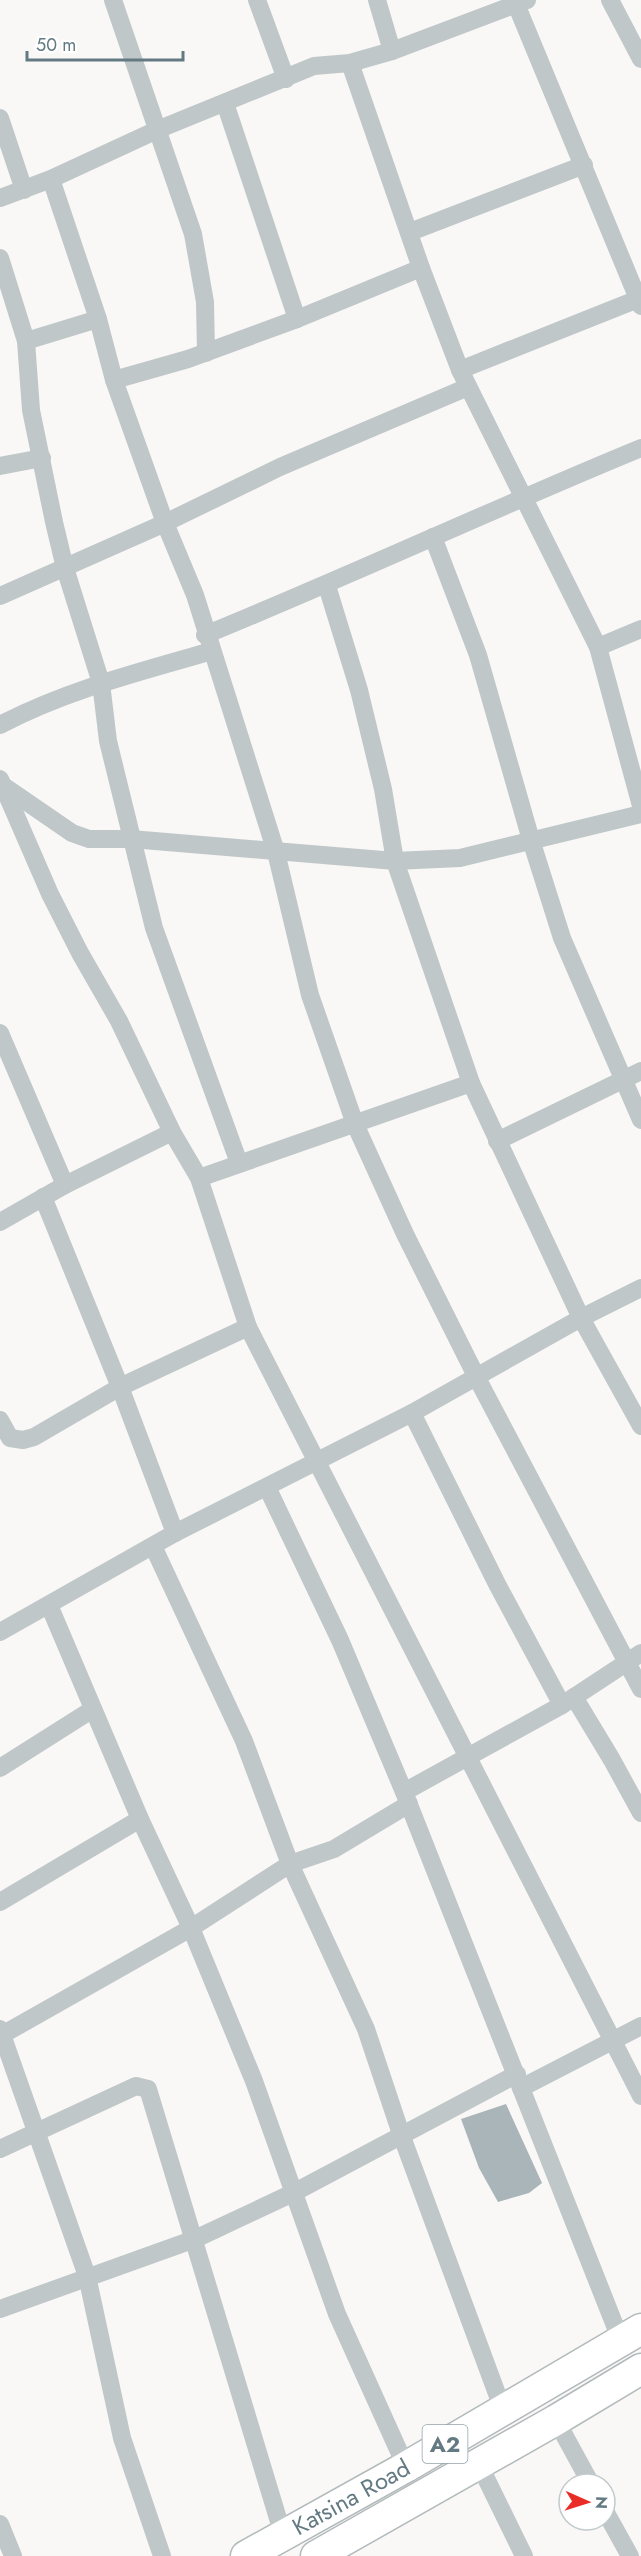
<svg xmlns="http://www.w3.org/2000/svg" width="641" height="2556" viewBox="0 0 641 2556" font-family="Jost,sans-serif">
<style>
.building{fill:#a9b5b8}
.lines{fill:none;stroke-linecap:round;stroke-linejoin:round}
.trunk-casing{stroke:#b3babc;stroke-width:33}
.minor{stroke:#c0c7c9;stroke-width:18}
.trunk{stroke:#fff;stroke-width:30}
.labels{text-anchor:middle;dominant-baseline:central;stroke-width:6;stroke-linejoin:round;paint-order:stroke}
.shield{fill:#fff;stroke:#92a2a8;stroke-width:1.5}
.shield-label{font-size:22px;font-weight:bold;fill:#637a82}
.street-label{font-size:24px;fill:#637a82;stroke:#fff}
</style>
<rect width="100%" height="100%" fill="#f9f8f6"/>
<polygon class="building" points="506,2104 542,2183 529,2193 498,2202 479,2168 461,2119"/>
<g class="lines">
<g class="trunk-casing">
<g id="trunk">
<polyline points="246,2556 406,2467 641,2329"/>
<polyline points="316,2556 556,2420 641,2369"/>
</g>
</g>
<g class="minor">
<polyline points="113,0 193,234 205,302 206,353"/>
<polyline points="257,0 286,79"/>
<polyline points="377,0 392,51"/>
<polyline points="610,0 641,59"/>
<polyline points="516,4 641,306"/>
<polyline points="350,63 421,268 460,370 598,647 641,806"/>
<polyline points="225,103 297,319"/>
<polyline points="0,118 24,190"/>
<polyline points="51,179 98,319 114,380 165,523 195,595 276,852 310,995 355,1124 405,1234 477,1378 641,1689"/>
<polyline points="0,198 51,179 157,130 314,66 350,63 392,51 527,0"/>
<polyline points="410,232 584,165"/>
<polyline points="0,258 26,341 31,410 54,522 65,568 101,683 108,741 154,928 239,1163"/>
<polyline points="26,341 98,319"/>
<polyline points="460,370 638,299"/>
<polyline points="114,380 188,359 297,319 421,268"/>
<polyline points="0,466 42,458"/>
<polyline points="433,537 478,655 531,840 562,938 641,1120"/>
<polyline points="327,586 359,690 383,789 395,861 471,1083 581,1318 641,1426"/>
<polyline points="0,596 165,523 280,467 468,387"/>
<path d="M205,635C352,575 495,508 641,448"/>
<polyline points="598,647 641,629"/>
<path d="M0,725C67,690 139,672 212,651"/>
<polyline points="0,779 50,894 80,953 119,1021 172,1132 199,1178 248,1327 641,2096"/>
<polyline points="2,785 72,833 89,839 131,839 395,861 460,858 641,814"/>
<polyline points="0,1033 65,1185"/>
<polyline points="497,1141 641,1071"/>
<polyline points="199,1178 471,1083"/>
<polyline points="43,1197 120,1387 175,1533"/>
<polyline points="0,1222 65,1185 172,1132"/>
<polyline points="412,1413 497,1584 562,1705"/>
<polyline points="0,1420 10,1438 23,1440 34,1437 120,1387 248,1327"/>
<polyline points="267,1487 340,1640 404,1792 621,2341"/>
<polyline points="153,1546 244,1741 290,1864 366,2029 401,2134 503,2410"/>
<polyline points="49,1605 140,1819 191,1928 254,2081 337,2314 406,2467"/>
<polyline points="0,1632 175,1533 412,1413 581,1318 641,1288"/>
<polyline points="574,1697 612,1760 641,1813"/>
<polyline points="0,1768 93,1709"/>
<polyline points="404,1792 562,1705 641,1653"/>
<polyline points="0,1902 140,1819"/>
<polyline points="0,2029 87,2276 122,2438 162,2556"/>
<polyline points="0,2036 191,1928 290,1864 334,1849 409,1804"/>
<polyline points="521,2088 641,2026"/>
<polyline points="0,2149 136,2086 148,2089 283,2535"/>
<polyline points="0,2309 195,2239 295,2192 517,2074"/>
<polyline points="556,2420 591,2484"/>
<polyline points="479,2464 524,2556"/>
<polyline points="605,2511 630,2556"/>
<polyline points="0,2524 13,2556"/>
</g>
<use href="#trunk" class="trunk"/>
</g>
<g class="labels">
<rect class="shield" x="422.5" y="2425" width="45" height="38" rx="4.5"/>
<g class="shield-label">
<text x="445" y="2444">A2</text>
</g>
<g class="street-label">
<text transform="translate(351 2497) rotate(-29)">Katsina Road</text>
</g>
</g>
<g transform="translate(587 2502) rotate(93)"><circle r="28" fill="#ffffff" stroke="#c1cacd" stroke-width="1.5"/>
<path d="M0-4.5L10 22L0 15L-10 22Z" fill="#e92c26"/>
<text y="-9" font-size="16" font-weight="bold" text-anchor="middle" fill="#637a82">N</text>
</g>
<path d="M27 51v9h156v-9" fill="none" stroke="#637a82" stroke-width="3"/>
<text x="36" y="51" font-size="18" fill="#637a82" stroke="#ffffff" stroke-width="4.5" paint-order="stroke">50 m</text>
</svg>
